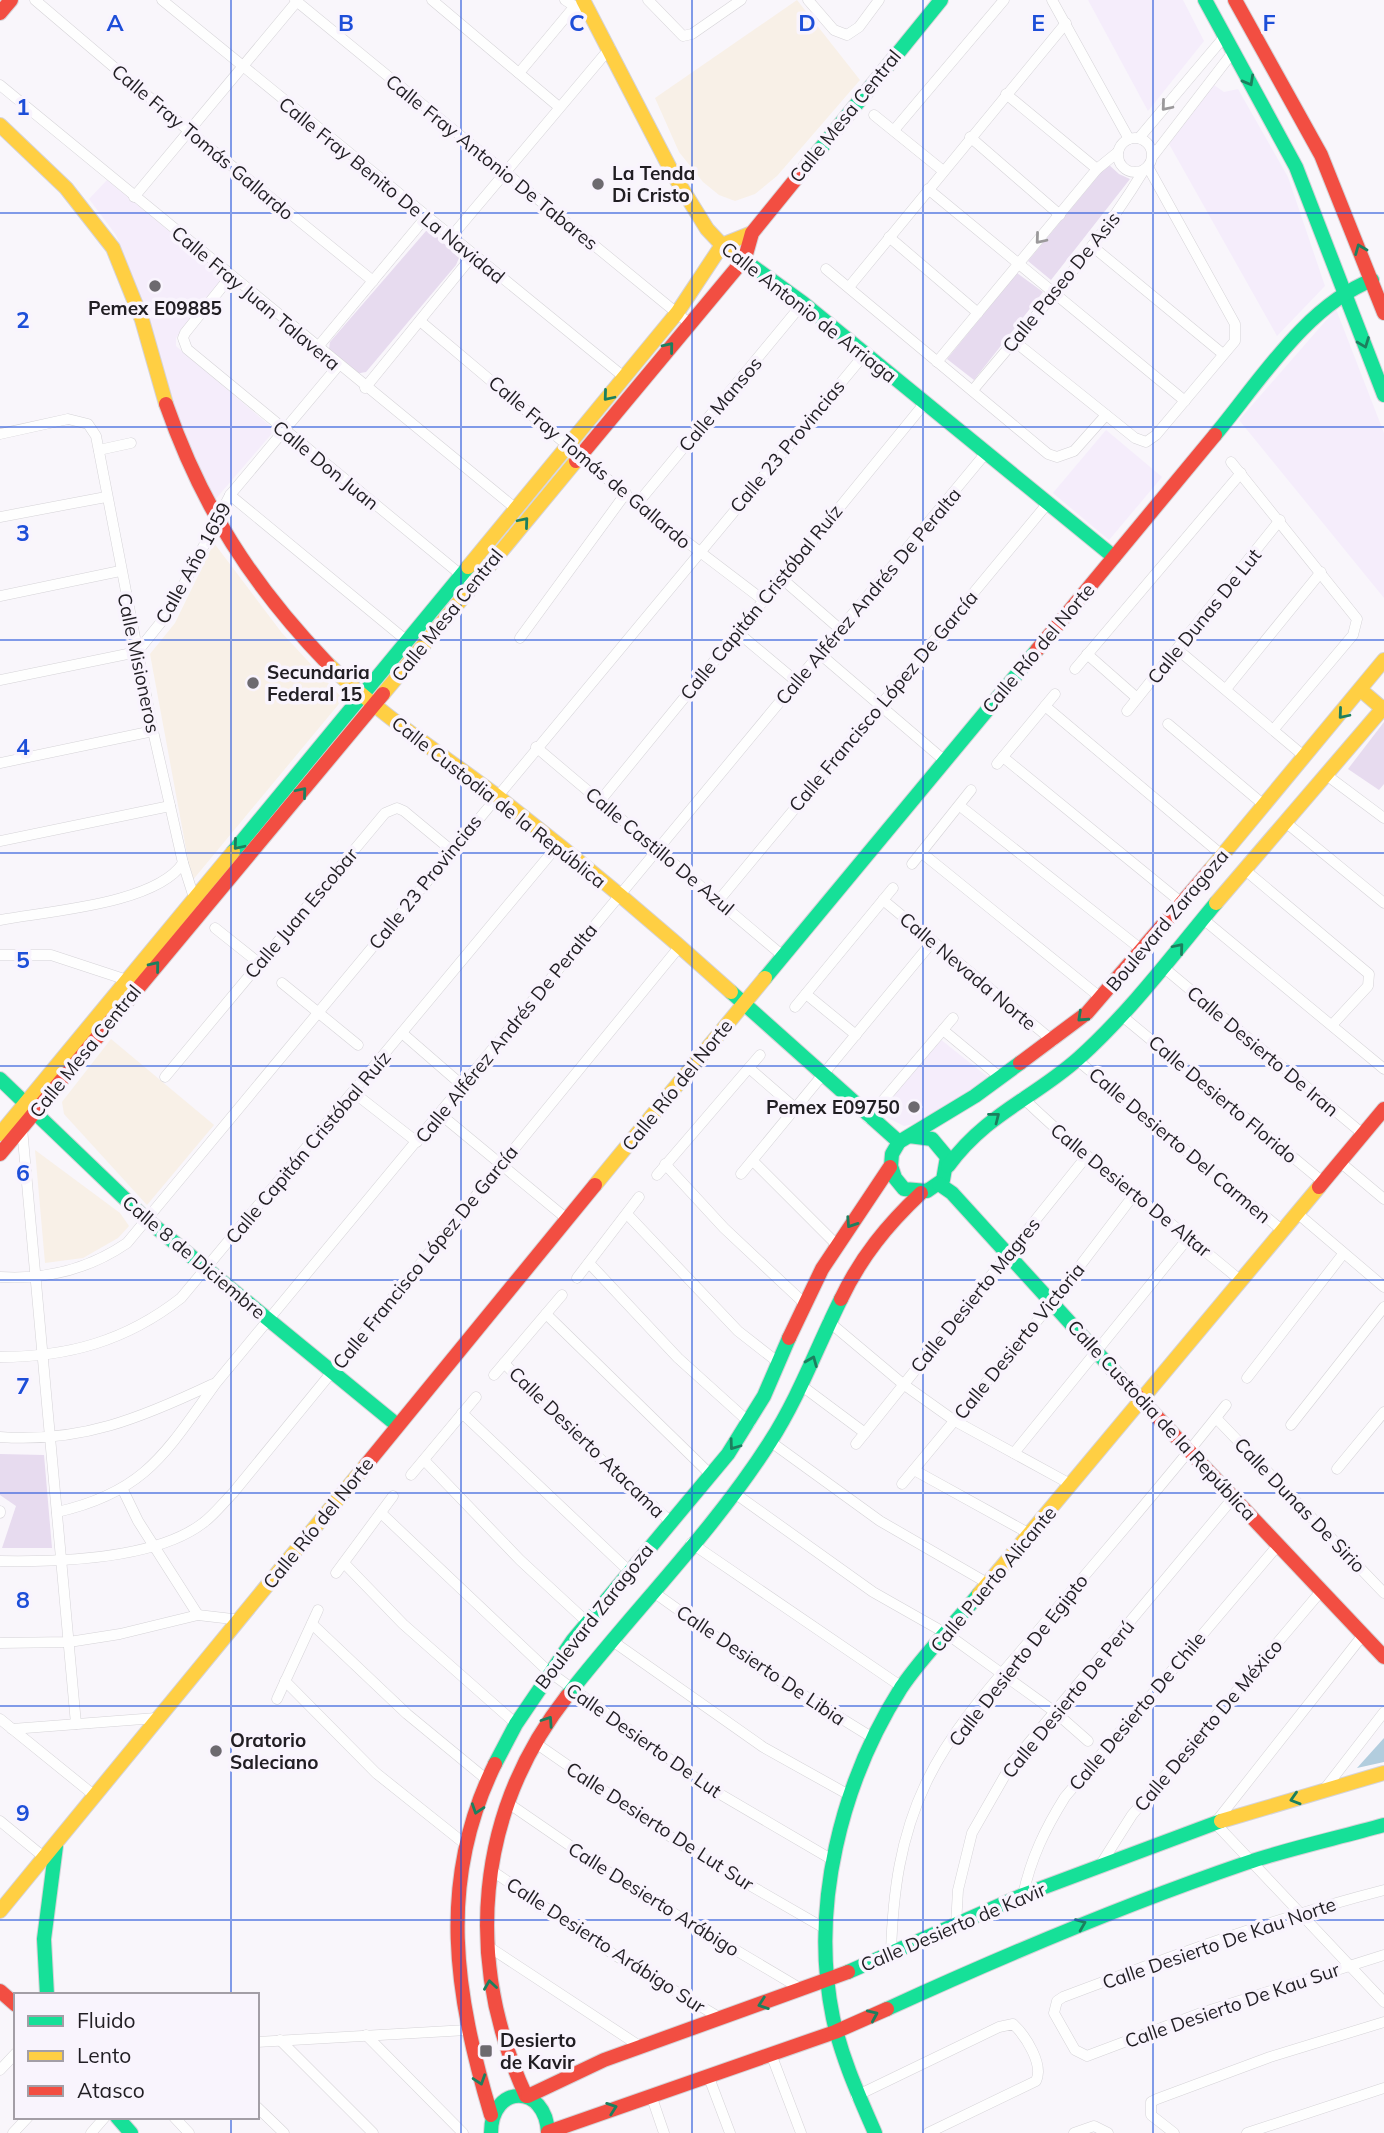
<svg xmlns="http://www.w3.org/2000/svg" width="1384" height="2133" viewBox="0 0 1384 2133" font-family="Mulish,sans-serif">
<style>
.built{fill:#f5edfb}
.education{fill:#f8f0e7}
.green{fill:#e7dbef}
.water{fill:#b2cdde}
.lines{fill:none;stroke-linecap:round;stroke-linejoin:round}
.street-casing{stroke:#d5d3d7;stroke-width:11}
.fast-casing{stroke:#d5d3d7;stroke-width:16}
.slow-casing{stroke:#d5d3d7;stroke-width:16}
.jam-casing{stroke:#d5d3d7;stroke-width:16}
.street{stroke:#fefefe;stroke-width:10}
.fast{stroke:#16e098;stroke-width:14}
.slow{stroke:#ffcf43;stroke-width:14}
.jam{stroke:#f24e42;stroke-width:14}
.oneway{stroke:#1c7f5e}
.oneway2{stroke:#9b999b}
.grid{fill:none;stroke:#1d4ed8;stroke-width:2;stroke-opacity:0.55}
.poi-dot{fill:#6d6a6f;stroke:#f9f4fd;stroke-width:2.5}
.labels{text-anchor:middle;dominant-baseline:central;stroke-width:7;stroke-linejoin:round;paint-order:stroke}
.street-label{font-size:19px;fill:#211e23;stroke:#f9f4fd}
.poi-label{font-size:19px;font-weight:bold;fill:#211e23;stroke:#f9f4fd;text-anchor:start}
.grid-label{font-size:23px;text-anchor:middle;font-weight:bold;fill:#1d4ed8;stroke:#f9f4fd;stroke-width:7;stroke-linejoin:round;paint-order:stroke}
</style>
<rect width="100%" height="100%" fill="#f9f6fb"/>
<g class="built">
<polygon points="1088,0 1183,0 1204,41 1148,111"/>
<polygon points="1214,85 1224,92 1238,89 1288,177 1325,286 1277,336 1169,144"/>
<polygon points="107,180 225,277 176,338 176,346 275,430 214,501 182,429 137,287 116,235 89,199"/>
<polygon points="1336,309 1384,433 1384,598 1239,420"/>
<polygon points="1106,430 1162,477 1109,540 1053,493"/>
<polygon points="940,1039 989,1078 924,1122 904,1126 884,1116 879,1111"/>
</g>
<g class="education">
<polygon points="797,0 860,80 777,176 755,194 735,201 719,195 703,182 679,152 655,98"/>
<polygon points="214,543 282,633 343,699 192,881 150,654 175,623"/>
<polygon points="111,1039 214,1125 147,1205 64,1114 62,1102"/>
<polygon points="35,1150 120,1213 129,1226 118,1238 83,1258 45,1263"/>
</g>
<g class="green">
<polygon points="1108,164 1119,174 1130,179 1051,280 1028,261"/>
<polygon points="426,231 431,231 459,258 456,265 366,372 355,374 329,349 330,342"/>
<polygon points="1017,273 1043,292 974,380 947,359"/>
<polygon points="1384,722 1384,784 1379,790 1348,769"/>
<polygon points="0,1454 44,1455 52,1548 2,1548 16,1506 0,1495"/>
</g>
<polygon class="water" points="1384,1738 1384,1762 1357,1768"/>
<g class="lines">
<g class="street-casing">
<g id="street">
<polyline points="35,0 189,131 373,281"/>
<polyline points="162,0 624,377"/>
<polyline points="295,0 689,323"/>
<polyline points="432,0 559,107"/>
<polyline points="565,0 591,17"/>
<polyline points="648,0 683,36 692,34 741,0"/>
<polyline points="808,0 834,30 847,35 859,27 879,0"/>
<polyline points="1052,0 1129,139"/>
<polyline points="519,73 574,7"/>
<polyline points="0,85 515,508"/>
<polyline points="1006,94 1097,169"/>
<polyline points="874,115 942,170"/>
<polyline points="895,129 1004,0"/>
<polyline points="970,137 1060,215"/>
<circle cx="1135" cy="155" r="17"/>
<polyline points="1139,138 1225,36"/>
<polyline points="1153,156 1233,52"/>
<polyline points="928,189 1185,401"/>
<polyline points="134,197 298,0"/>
<polyline points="451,237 610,48"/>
<polyline points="889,237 978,313"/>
<polyline points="1092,246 1223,354"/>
<polyline points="826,269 1048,454 1057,457 1074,451 1106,415"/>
<polyline points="230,277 185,333 183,338 187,349 466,579"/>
<polyline points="849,287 1066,23"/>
<polyline points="420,321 637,504 763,600"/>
<polyline points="1014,341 1135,438 1146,442 1156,435 1235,341 1235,324 1148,167"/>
<polyline points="317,348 426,217"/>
<polyline points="937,362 1097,169 1118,152"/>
<polyline points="365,388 473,255"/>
<path d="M973,390C1032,319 1096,250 1144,170"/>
<polyline points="0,434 68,419 88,424 96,436 153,731 183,863 195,901"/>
<polyline points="99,450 131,443"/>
<polyline points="1231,462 1357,619 1353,635 1274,729"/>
<polyline points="230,495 407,641"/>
<polyline points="637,504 803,303"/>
<polyline points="0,517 106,497"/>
<polyline points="780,577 841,630"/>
<polyline points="0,596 120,571"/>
<polyline points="736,631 797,682"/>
<polyline points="520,638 626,493"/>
<polyline points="1177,649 1305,757"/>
<polyline points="820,654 945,761"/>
<polyline points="1087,654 1137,698"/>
<polyline points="1075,669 1241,473"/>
<polyline points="0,680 137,652 170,611 230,495 338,366"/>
<polyline points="1226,689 1321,572"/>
<polyline points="1045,706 1222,855"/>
<polyline points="1127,711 1280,520"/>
<polyline points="1168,724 1264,805"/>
<polyline points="536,747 783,956"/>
<polyline points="1003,757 1182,903"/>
<polyline points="0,763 153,731"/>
<polyline points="997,764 1055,694"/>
<polyline points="1325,774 1384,818"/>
<polyline points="600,801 924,404"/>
<polyline points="960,806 1142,950"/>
<polyline points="1284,821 1384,903"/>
<polyline points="0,841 170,806"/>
<polyline points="922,853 1101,998"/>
<polyline points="912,864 971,790"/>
<polyline points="1245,870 1369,974 1368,986 1332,1025"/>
<polyline points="719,900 1048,503"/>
<polyline points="883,900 1053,1041"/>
<polyline points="1203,919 1384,1069"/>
<path d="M0,920C48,911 156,904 183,863"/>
<polyline points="215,928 259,963"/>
<polyline points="0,955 51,955 127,980"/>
<polyline points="1163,967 1363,1134"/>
<polyline points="282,983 358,1045"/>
<polyline points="806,994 856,1035"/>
<polyline points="795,1007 893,888"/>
<polyline points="1122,1016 1323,1182"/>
<polyline points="943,1030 1001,1078"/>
<polyline points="402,1033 463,1086"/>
<polyline points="1077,1060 1283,1231"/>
<polyline points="749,1068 795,1108"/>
<polyline points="165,1077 385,813 397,808 404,811 451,850"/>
<polyline points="353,1092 417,1142"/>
<path d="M1022,1097C1091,1164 1168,1219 1241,1281"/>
<polyline points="440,1114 567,1219"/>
<polyline points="868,1118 953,1018"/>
<polyline points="22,1128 76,1724"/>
<polyline points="753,1161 837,1245"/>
<polyline points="1340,1162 1384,1199"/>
<polyline points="665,1164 724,1228 804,1303"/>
<polyline points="741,1174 933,941"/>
<polyline points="657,1175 760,1055"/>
<polyline points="1297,1213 1384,1287"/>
<polyline points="627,1214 738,1331 779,1363"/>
<polyline points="589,1263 678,1358 750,1423"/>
<path d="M0,1277C47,1280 89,1269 127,1243L864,355"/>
<polyline points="577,1278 639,1197"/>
<polyline points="546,1314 709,1473"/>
<polyline points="828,1321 903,1384 955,1421 1072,1485"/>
<path d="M0,1357C68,1357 126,1341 181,1298L558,845"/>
<polyline points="504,1363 578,1439 670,1521"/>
<polyline points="494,1375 562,1295"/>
<polyline points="1247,1378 1343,1254"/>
<polyline points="802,1386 865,1433"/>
<polyline points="462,1413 629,1571"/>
<polyline points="1216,1418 1384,1593"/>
<polyline points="1291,1425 1384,1307"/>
<path d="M0,1437C81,1443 141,1418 213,1384"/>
<polyline points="771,1442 880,1521 989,1584"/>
<polyline points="856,1444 1086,1157"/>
<polyline points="1014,1453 1189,1237"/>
<polyline points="424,1460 520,1560 587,1622"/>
<polyline points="1337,1469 1384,1412"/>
<polyline points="914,1470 1030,1534"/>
<polyline points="411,1475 476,1397"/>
<polyline points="902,1484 1051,1304 1133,1196"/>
<polyline points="123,1490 138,1521 198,1615"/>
<polyline points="733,1492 873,1592 947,1634 1055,1712 1088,1741"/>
<polyline points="0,1511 0,1513"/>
<path d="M57,1512C146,1492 166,1452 216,1383L985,454"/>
<polyline points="381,1513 548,1671 708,1787 831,1859"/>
<polyline points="691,1543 902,1687"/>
<path d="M0,1561C58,1562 155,1560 203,1523C214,1515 223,1503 233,1493L680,946"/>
<polyline points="344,1563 403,1624 514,1722"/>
<polyline points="336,1573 393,1496"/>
<polyline points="652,1591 761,1669 873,1738"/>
<polyline points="312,1624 407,1714 486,1779"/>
<polyline points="1363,1635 1215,1823 1384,2002"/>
<polyline points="611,1640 763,1747 849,1795"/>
<polyline points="0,1643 69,1642 120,1634 198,1615 241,1620"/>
<polyline points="285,1681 376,1773 465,1844"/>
<polyline points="277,1699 318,1610"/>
<polyline points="0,1719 95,1796"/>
<polyline points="12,1729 156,1718"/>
<polyline points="534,1742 694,1853 824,1928"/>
<polyline points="1323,1791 1384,1712"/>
<polyline points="508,1803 636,1891 803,1990"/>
<polyline points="0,1821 45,1858"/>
<polyline points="1101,1864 1132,1815 1322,1590"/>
<polyline points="491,1870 613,1954 722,2019"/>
<path d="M1384,1890C1274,1918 1169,1957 1063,1997L1057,2001L1054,2013L1075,2050L1087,2056L1201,2013L1384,1955"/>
<path d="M1023,1895C1031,1858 1045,1829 1065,1797L1279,1544"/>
<polyline points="956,1925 958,1890 972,1833 1012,1763 1233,1498"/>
<polyline points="486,1945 641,2047"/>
<path d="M891,1952C893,1892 900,1838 926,1783C954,1724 1002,1674 1043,1625C1104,1552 1167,1480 1226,1405"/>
<polyline points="366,2035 463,2133"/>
<polyline points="280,2040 373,2133"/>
<polyline points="257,2042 467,2030"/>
<polyline points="771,2054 801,2133"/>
<polyline points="0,2070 16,2053"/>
<polyline points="708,2075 730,2133"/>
<polyline points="651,2095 664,2133"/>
<path d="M856,2096L999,2027L1013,2024C1026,2036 1044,2065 1036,2081L928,2133"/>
<polyline points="257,2107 284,2133"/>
<polyline points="174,2117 189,2133"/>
<polyline points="13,2133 28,2117"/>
<polyline points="91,2133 105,2117"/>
<polyline points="1074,2133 1094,2126 1108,2133"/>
<polyline points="1174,2133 1151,2115 1151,2102 1157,2099 1270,2057 1384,2022"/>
<polyline points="1247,2133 1384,2088"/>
</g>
</g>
<g class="fast-casing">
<g id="fast">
<polyline points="1205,0 1296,167 1384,395"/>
<polyline points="808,164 941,0"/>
<polyline points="748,263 803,303 1114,557"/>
<path d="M1215,435C1260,381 1306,306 1372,280"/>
<polyline points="233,852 468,567"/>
<polyline points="765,978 1037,650"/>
<polyline points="731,992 899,1142"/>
<polyline points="0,1079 147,1220 397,1425"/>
<polyline points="909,1136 932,1139 947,1157 943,1180 927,1191 904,1189 895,1178 891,1166 892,1154 899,1142 975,1096 1020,1063"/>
<path d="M948,1166C987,1113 1033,1099 1079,1058C1130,1012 1172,956 1216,903"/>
<polyline points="939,1184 952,1193 1124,1382"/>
<path d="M567,1696C633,1611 712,1533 770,1442C799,1397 817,1347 841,1299"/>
<polyline points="495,1764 516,1724 573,1640 728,1454 764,1396 789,1338"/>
<polyline points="848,1972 1023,1895 1221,1821"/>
<polyline points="47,1995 44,1939 56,1846"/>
<path d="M887,2009C1005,1955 1123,1905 1246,1863C1291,1848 1338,1838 1384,1825"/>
<polyline points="117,2117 131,2133"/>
<path d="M491,2133C491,2084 546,2083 548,2133"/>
<path d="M875,2133C859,2096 842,2059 833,2018C810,1907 841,1783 901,1688C923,1655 954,1625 979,1594"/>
</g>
</g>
<g class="slow-casing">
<g id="slow">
<polyline points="583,0 673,174 707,229 722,245 748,263"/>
<polyline points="0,125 66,188 113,248 142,320 166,404"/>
<polyline points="468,567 677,313 722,245 752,233"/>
<path d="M328,664C380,715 440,753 497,796C577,858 656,924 731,992"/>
<polyline points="1362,691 1383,709"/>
<polyline points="383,694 576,461"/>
<polyline points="1210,870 1384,660"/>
<polyline points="1216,903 1384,707"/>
<polyline points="0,1134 233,852"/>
<polyline points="595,1185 765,978"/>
<polyline points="979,1594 1319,1187"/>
<polyline points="1221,1821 1384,1773"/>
<polyline points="0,1911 366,1465"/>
</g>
</g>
<g class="jam-casing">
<g id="jam">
<polyline points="1235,0 1321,155 1384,313"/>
<polyline points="0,13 11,0"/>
<path d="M166,404C202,507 252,585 328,664"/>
<polyline points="576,461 745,258 752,233 808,164"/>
<polyline points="1037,650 1215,435"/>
<polyline points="1020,1063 1087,1013 1210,870"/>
<polyline points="0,1154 383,694"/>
<polyline points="1319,1187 1384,1109"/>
<path d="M841,1299C861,1257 887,1225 921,1193"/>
<polyline points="789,1338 822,1269 890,1167"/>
<polyline points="1124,1382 1384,1657"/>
<polyline points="366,1465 595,1185"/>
<polyline points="0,1991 16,2005"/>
<path d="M526,2096C464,1961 475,1814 567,1696"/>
<polyline points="528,2096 604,2060 848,1972"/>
<path d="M491,2115C455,1994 437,1882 495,1764"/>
<polyline points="548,2132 835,2032 887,2009"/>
</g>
</g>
<use href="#street" class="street"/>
<use href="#fast" class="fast"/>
<use href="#slow" class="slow"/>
<use href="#jam" class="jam"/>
</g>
<defs><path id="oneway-chevron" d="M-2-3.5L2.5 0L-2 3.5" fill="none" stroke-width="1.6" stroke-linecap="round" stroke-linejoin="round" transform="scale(1.75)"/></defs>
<g class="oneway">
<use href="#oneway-chevron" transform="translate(1249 81) rotate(61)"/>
<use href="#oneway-chevron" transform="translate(1360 249) rotate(-112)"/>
<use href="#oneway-chevron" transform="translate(1364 343) rotate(69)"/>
<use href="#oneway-chevron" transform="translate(669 347) rotate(-51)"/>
<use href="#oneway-chevron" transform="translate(608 396) rotate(130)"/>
<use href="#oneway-chevron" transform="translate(524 522) rotate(-50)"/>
<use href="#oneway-chevron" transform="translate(1343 714) rotate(130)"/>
<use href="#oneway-chevron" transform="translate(302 792) rotate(-50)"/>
<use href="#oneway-chevron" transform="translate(238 845) rotate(130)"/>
<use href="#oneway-chevron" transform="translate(1179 948) rotate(-50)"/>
<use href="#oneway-chevron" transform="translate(155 966) rotate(-51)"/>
<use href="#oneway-chevron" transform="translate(1082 1017) rotate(137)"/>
<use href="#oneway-chevron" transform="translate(995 1117) rotate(-38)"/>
<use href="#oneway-chevron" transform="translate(851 1223) rotate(123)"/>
<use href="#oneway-chevron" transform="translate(812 1361) rotate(-68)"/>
<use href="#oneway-chevron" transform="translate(734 1445) rotate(126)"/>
<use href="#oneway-chevron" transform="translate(548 1721) rotate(-56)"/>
<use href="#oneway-chevron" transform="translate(1295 1799) rotate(163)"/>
<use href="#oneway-chevron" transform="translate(477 1809) rotate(108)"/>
<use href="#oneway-chevron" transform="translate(1081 1924) rotate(-22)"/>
<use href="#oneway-chevron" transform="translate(490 1985) rotate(-98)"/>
<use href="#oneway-chevron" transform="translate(763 2004) rotate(161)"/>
<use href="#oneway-chevron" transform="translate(873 2015) rotate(-24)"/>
<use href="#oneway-chevron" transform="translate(480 2080) rotate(72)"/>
<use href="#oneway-chevron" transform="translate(612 2108) rotate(-19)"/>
</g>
<g class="oneway2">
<use href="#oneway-chevron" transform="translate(1166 106) rotate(130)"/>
<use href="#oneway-chevron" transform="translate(1040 239) rotate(130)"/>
</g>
<path class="grid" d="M231,0V1995M461,0V2133M692,0V2133M923,0V2133M1153,0V2133M0,213H1384M0,427H1384M0,640H1384M0,853H1384M0,1066H1384M0,1280H1384M0,1493H1384M0,1706H1384M0,1920H1384M231,2117V2133"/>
<g class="poi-dot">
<circle cx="598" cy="184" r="7"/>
<circle cx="155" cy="286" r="7"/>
<circle cx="253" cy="683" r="7"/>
<circle cx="914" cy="1107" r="7"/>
<circle cx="216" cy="1751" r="7"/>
<rect x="479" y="2044" width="14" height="14" rx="3.5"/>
</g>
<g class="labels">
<g class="street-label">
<text transform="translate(845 116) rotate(-51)">Calle Mesa Central</text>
<text transform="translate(203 142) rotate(40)">Calle Fray Tomás Gallardo</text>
<text transform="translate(492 162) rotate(39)">Calle Fray Antonio De Tabares</text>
<text transform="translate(392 190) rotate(39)">Calle Fray Benito De La Navidad</text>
<text transform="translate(1061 282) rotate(-51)">Calle Paseo De Asis</text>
<text transform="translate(256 298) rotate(40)">Calle Fray Juan Talavera</text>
<text transform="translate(809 312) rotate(38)">Calle Antonio de Arriaga</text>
<text transform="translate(720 404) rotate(-50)">Calle Mansos</text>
<text transform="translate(787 446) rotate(-50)">Calle 23 Provincias</text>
<text transform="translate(590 462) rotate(40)">Calle Fray Tomás de Gallardo</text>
<text transform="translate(326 465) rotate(39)">Calle Don Juan</text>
<text transform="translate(193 563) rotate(-61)">Calle Año 1659</text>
<text transform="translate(868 596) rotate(-50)">Calle Alférez Andrés De Peralta</text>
<text transform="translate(761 602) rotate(-51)">Calle Capitán Cristóbal Ruíz</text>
<text transform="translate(447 615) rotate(-51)">Calle Mesa Central</text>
<text transform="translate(1204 616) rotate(-51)">Calle Dunas De Lut</text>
<text transform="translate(1038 648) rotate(-50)">Calle Río del Norte</text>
<text transform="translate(139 663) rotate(78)">Calle Misioneros</text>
<text transform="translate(883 701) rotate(-50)">Calle Francisco López De García</text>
<text transform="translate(499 802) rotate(38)">Calle Custodia de la República</text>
<text transform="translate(660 851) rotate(40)">Calle Castillo De Azul</text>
<text transform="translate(425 882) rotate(-51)">Calle 23 Provincias</text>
<text transform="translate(301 913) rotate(-50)">Calle Juan Escobar</text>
<text transform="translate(1167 920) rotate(-50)">Boulevard Zaragoza</text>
<text transform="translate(968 971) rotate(40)">Calle Nevada Norte</text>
<text transform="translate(506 1033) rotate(-51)">Calle Alférez Andrés De Peralta</text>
<text transform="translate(85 1051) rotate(-51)">Calle Mesa Central</text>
<text transform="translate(1263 1051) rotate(40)">Calle Desierto De Iran</text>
<text transform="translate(677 1085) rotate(-51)">Calle Río del Norte</text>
<text transform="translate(1223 1099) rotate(40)">Calle Desierto Florido</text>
<text transform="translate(1180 1145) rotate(40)">Calle Desierto Del Carmen</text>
<text transform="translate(308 1147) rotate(-50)">Calle Capitán Cristóbal Ruíz</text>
<text transform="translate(1131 1190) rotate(39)">Calle Desierto De Altar</text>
<text transform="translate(194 1257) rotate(40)">Calle 8 de Diciembre</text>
<text transform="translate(425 1257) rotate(-51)">Calle Francisco López De García</text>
<text transform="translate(975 1295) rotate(-51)">Calle Desierto Magres</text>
<text transform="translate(1019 1341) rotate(-51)">Calle Desierto Victoria</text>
<text transform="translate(1162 1420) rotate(47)">Calle Custodia de la República</text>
<text transform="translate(587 1442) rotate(44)">Calle Desierto Atacama</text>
<text transform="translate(1300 1505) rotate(46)">Calle Dunas De Sirio</text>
<text transform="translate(318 1523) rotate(-51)">Calle Río del Norte</text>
<text transform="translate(993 1579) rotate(-50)">Calle Puerto Alicante</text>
<text transform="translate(594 1616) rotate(-52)">Boulevard Zaragoza</text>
<text transform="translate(1018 1660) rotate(-52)">Calle Desierto De Egipto</text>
<text transform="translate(761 1665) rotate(34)">Calle Desierto De Libia</text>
<text transform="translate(1068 1699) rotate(-51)">Calle Desierto De Perú</text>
<text transform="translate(1137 1711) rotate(-50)">Calle Desierto De Chile</text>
<text transform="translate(1208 1725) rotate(-50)">Calle Desierto De México</text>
<text transform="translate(644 1740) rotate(35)">Calle Desierto De Lut</text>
<text transform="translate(660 1826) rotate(33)">Calle Desierto De Lut Sur</text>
<text transform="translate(654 1899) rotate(32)">Calle Desierto Arábigo</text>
<text transform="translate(953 1927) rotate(-23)">Calle Desierto de Kavir</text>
<text transform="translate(1219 1943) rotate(-19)">Calle Desierto De Kau Norte</text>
<text transform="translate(606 1945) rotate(33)">Calle Desierto Arábigo Sur</text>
<text transform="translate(1232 2005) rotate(-19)">Calle Desierto De Kau Sur</text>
</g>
<g class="poi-label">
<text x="612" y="173">La Tenda<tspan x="612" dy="22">Di Cristo</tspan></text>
<text x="155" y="308" text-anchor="middle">Pemex E09885</text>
<text x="267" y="672">Secundaria<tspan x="267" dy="22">Federal 15</tspan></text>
<text x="900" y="1107" text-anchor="end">Pemex E09750</text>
<text x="230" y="1740">Oratorio<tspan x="230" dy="22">Saleciano</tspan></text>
<text x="500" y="2040">Desierto<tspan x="500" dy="22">de Kavir</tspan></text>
</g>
</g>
<g class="grid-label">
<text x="115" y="31">A</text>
<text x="346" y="31">B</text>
<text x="577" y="31">C</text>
<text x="807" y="31">D</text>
<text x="1038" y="31">E</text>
<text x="1269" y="31">F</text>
<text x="23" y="115">1</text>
<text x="23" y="328">2</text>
<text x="23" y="541">3</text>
<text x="23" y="755">4</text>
<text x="23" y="968">5</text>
<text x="23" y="1181">6</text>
<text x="23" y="1394">7</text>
<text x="23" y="1608">8</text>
<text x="23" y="1821">9</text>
</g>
<rect x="14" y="1993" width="245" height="126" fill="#f9f4fd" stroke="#a39ea6" stroke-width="2"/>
<rect x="28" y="2016" width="35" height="10" fill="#16e098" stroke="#a39ea6" stroke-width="2"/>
<text x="77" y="2028" font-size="21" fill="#211e23">Fluido</text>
<rect x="28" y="2051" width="35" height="10" fill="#ffcf43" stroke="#a39ea6" stroke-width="2"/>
<text x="77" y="2063" font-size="21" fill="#211e23">Lento</text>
<rect x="28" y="2086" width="35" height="10" fill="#f24e42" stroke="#a39ea6" stroke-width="2"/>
<text x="77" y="2098" font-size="21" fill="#211e23">Atasco</text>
</svg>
